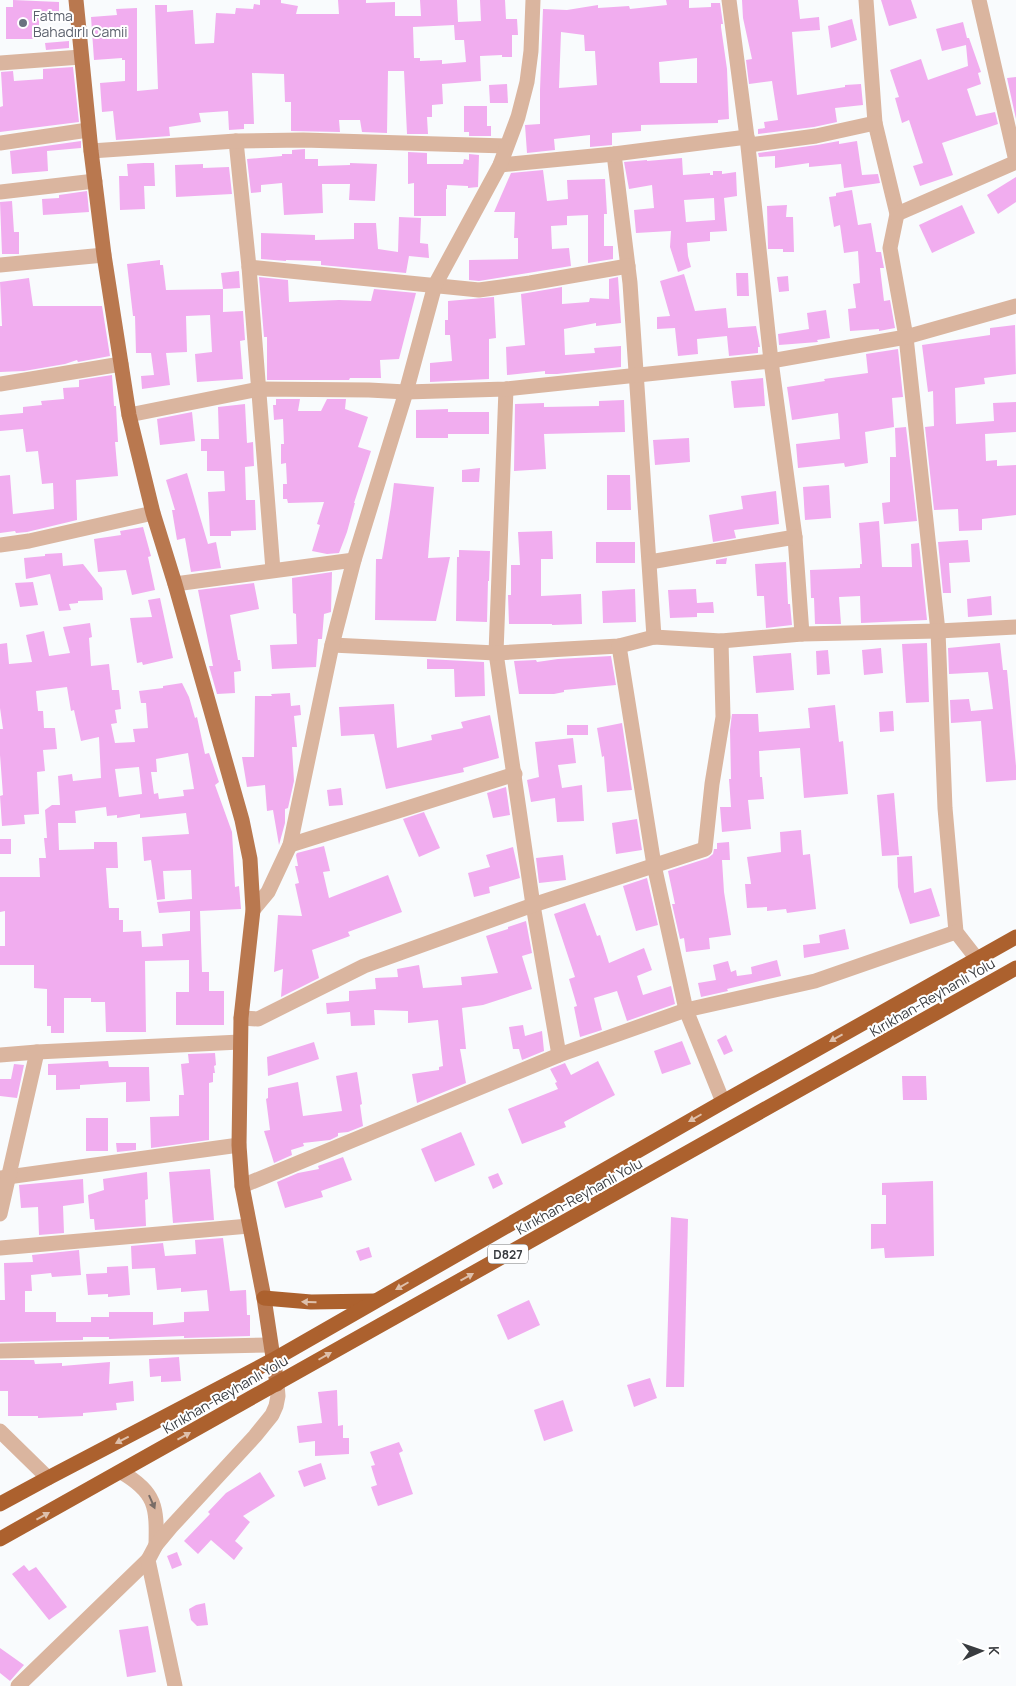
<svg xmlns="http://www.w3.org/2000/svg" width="1016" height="1686" viewBox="0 0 1016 1686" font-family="Manrope,sans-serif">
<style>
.building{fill:#f1adef;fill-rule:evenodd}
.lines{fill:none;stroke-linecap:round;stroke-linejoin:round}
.minor{stroke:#dab59f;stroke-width:15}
.major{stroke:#b9784f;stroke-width:15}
.highway{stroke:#ac612e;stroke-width:15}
.oneway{fill:#dec0ab}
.oneway2{fill:#796c66}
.worship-dot{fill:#6b7280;stroke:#fff;stroke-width:2}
.labels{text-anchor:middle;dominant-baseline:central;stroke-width:4;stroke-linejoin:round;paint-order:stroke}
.shield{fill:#fff;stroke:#747679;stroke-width:1}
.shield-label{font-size:12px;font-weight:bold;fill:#393c40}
.worship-label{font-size:14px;fill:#5b616d;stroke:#fff;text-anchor:start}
.street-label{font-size:14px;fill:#393c40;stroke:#fff}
</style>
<rect width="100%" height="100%" fill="#f9fbfd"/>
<g class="building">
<polygon points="13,0 59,2 59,18 39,19 39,39 6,39 6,7 13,7"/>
<path d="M260,0H281V3L298,6L296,14H339L338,0H366V3L395,2V16H421L420,0H457L458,22L481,21L480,0H505L506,19H517L518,35H512V57H502V55L480,56L481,81L442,84L443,104L432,105V117H427L428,134H407L404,71H388L387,133L362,132L360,120H339L340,132L291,131V102H285L284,74L252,73L254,124H244V129L229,130L228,111L199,113L201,122L169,127L170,136L116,140L113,111L102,112L100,83L125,81V60H122V58L94,60L91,17L117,15L116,9L137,8V91L158,89L155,5H167V12L193,10L195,44L214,43L216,13L235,14L236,8L253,9L254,4L260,5ZM454,25L455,40H464L466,62L442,64V60L420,61V58H414L413,27Z"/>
<path d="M666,0H689V8L711,7V3H720L723,24H721V27L727,69L729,119L718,120V123L641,125V131L612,133V145L590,147V135L554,139L555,150L527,153L525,125L540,124V90L543,9L567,10L598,5V8L629,6L630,9L667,5ZM561,32L584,35L585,51H595L597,85L559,88ZM697,58V83H660L659,62Z"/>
<polygon points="742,0 798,0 800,19 819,17 820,30 792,32 797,95 845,87 845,85 861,84 863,105 835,108 837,122 814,127 758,134 758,129 765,128 764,122 778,120 772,81 749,84 746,60 752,59 743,18"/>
<polygon points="881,0 911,0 917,18 889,26"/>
<polygon points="852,19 857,40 831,48 828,26"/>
<polygon points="963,22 967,38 969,38 981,72 978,73 981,84 967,89 976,116 995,112 998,124 942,143 953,175 920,186 913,166 923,163 909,120 902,123 895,98 899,97 890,70 921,59 928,80 968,66 966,45 942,51 936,29"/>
<polygon points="69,41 69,48 46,50 45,43"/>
<polygon points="73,67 79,122 0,132 0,107 3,106 1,72 13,71 14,81 43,79 43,69"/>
<polygon points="1016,77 1016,119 1007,78"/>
<polygon points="507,84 508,103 490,103 489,85"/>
<polygon points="464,106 487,106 487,126 491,126 491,136 469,136 469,132 464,132"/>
<polygon points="81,141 81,148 47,151 48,171 12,174 10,151"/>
<polygon points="839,141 839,144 857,141 862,175 878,174 880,183 844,188 841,164 809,167 809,163 775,168 775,156 759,157 758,153 817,145"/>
<polygon points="305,149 305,159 318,159 318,166 350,165 350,163 377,164 375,201 349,200 350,184 322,184 323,213 284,215 282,183 261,185 261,192 251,193 247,159 282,156 282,154 292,154 292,150"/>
<polygon points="408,152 427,153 427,164 463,164 464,159 469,160 469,154 479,155 478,187 468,188 468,186 447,185 447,189 446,189 446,216 414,216 414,183 408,184"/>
<path d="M682,158L683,175L710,173V175H713V171H722V174L736,172L737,196L724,198L727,231L710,232V241L687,243L688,256L691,267L678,272L670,247L671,231L636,233L634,210L654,208L652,185L629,189L624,162L647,160V161ZM714,198L715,220L686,222L684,200Z"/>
<polygon points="144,163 154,163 155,186 144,186 145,209 120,210 119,176 128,176 127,164"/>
<polygon points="203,164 203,168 229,167 232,194 176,197 175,165"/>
<polygon points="543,170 547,201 568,199 567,180 605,179 607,214 604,214 604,246 613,246 613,259 588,263 588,215 567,216 567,225 551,226 552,249 569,248 571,266 479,281 469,280 469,260 518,259 518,238 514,238 515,212 494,212 511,173"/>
<polygon points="1016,177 1016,202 998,214 987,195"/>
<polygon points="852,190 858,225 871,223 876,252 881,252 884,268 880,268 884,301 890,300 895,328 879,331 879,329 850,331 848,309 856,308 853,284 860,283 858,251 844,253 840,225 834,227 829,197 836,196 836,193"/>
<polygon points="87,191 89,212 43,215 42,199 59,198 59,195"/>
<polygon points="12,201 14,232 19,232 19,254 2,254 0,202"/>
<polygon points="787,205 786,217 793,217 794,252 783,252 783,249 768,249 767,206"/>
<polygon points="962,205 975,233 932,253 919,225"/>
<polygon points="399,217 421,218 420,243 428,244 429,258 409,256 406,273 321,265 321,261 286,260 286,261 261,259 261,233 315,235 315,240 354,239 354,223 376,223 378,249 398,252"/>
<polygon points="160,260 160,265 163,265 166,290 223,289 223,312 243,311 245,340 240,341 243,379 197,382 195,354 212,352 210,315 186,316 187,352 166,353 170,385 142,389 141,376 154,375 151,353 136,353 135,316 133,316 127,264"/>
<polygon points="239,271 240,288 223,289 221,273"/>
<polygon points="736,273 748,273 749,296 737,296"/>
<polygon points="684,274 695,311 726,308 728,328 756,326 760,347 758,347 758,353 729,356 727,336 697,339 698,354 678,356 675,328 657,329 657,317 670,316 660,281"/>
<polygon points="788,276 789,291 779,292 777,277"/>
<polygon points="259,277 288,280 289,302 339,300 371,301 374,289 416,293 399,359 380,360 381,378 350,378 349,380 267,380 267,337 264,337"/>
<polygon points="618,277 621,323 596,326 596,323 564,329 565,355 595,353 594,348 621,346 621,367 557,374 545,374 545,371 507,375 506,347 525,345 521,294 562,287 562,304 589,302 590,298 609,299 609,279"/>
<polygon points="29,278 33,306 102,306 110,356 78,362 77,360 65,364 24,371 0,372 0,326 2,326 0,282"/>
<polygon points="494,297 496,338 489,339 489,379 430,382 430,363 452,361 450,335 445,335 445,320 448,320 448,301"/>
<polygon points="826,310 830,338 817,340 818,342 779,345 778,334 809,329 807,313"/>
<polygon points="1015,325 1016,374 984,378 985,384 955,388 956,424 994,421 993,403 1016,402 1016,432 985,434 986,461 997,460 997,466 1016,465 1016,515 982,519 982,530 959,531 958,509 934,510 925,427 934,426 933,391 928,392 922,345 990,335 990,328"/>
<polygon points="898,349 903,397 892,398 894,427 865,432 868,463 845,467 844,463 798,468 796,444 840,439 838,413 792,420 787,387 825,381 824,379 868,373 866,354"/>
<polygon points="112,375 114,406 116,406 118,442 115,442 118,476 76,480 77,520 27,532 16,533 15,531 0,533 0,476 10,475 13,514 54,509 53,483 42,484 38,451 26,452 23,429 0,431 0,415 23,413 23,407 42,405 41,401 64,399 63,388 79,387 79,380"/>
<polygon points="763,378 765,406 734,408 731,381"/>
<polygon points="276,399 300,399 298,411 321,411 327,399 346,399 345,409 368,417 358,447 371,451 354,503 355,503 347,532 339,553 327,554 312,551 320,525 317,524 324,502 288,503 287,499 283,499 283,484 287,484 286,463 281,464 281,444 284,444 283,419 274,420 273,405 276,405"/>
<polygon points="624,400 625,432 544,434 546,469 514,471 515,404 544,403 544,407 599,406 599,401"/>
<polygon points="245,404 247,443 253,442 254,466 245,467 246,500 255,500 256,530 231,531 231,536 210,536 208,492 225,491 224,471 207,471 207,451 201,451 201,439 219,439 218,407"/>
<polygon points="448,409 448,412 489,412 489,434 448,434 448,438 416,438 416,410"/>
<polygon points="192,412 195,441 160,445 157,419"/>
<polygon points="906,427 917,521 884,524 882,503 890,502 890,457 896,457 895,428"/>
<polygon points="689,438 690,462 655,465 653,440"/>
<polygon points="480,468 479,482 462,482 462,470"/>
<polygon points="187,473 208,544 216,542 221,568 191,572 185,538 177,540 172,510 175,510 166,480"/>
<polygon points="607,475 630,475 631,510 607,510"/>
<polygon points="394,483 434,487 428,558 450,557 436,621 375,620 376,559 382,559 391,506"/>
<polygon points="829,485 831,518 805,520 803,487"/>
<polygon points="776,491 779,524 734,530 736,538 713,542 709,515 743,509 741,496"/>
<polygon points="879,521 882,567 912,567 911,544 919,543 927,620 861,623 860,596 839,597 841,624 815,624 814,598 811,598 810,570 860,568 860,564 862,564 859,523"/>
<polygon points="143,527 151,556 148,557 155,590 132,595 126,570 98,572 94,539 121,535 120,531"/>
<polygon points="552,531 553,559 541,559 541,596 581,594 582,624 552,625 552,624 509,624 508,595 511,595 511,565 520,565 518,532"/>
<polygon points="968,540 970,562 949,563 951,593 943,593 938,542"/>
<rect x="596" y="542" width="39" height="21"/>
<polygon points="459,550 490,551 489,581 488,581 487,622 456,621 457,557 459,557"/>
<polygon points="62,553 63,566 83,564 102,588 103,600 78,601 78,603 69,604 71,610 59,611 50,574 26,579 24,558 45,556 45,554"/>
<polygon points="727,558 726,564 716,564 716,560"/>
<polygon points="786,562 788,604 790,604 792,625 766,628 764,596 757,596 755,564"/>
<polygon points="332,572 331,612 324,614 322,639 318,639 316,667 272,669 270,645 297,644 296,614 293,613 292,578"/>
<polygon points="33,582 38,605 20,607 15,583"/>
<polygon points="254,583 259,609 230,615 238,660 240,660 241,671 234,672 235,693 217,694 209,666 213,666 198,590"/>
<polygon points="635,589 636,622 603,623 602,591"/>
<polygon points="696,589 697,603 713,602 714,613 697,613 697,617 670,618 668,590"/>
<polygon points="991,596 992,615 968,617 967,599"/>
<polygon points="160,598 173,658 143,665 142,662 137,663 130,618 152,617 148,600"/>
<path d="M90,623L92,637L89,638L91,666L109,664L112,690H119L121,709L115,710L117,723L111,724L115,743L135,742L133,729L148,728L146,703H141L139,691L163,688V686L182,683L189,697L195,718L197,717L205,754L209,753L219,782L215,785L232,832L235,887L239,886L241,909L200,911L202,972H209V991H224V1025H176V992H189V960L145,961L146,1032H106L105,1002H91V998H64V1033H51V1026H47V989L34,988V965H0V946H5V911L0,912V877H40L39,858H46L44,838H47L45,810L52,805H60L58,776L72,774L73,781L101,778L99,737L81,741L74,710L71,711L67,687L36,691L38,711H43L44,728H55L57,749L43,750L45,771L37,772L39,814L24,815L25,824L2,826L0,796L3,795L0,755V729H3L0,708V644L7,643L9,664L32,662L26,635L44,631L49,656L70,653L63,627ZM188,753L194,789L183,790L184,796L159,799L158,793L154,794L151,772H157L156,759ZM139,767L142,794L119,797L115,769ZM106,807L107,816L117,815V818L140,814V818L186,813L189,834L142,837L144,861L151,860L157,900L165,899L163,871L191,870L192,899L157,902L159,913L190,911V931L162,934L163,946L142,947L141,931L123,932V920H119V908H109L106,868H118L117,842H94V849L59,850L58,823H76L75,811Z"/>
<polygon points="927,643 929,702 906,703 902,644"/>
<polygon points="1000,643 1003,670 1007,670 1016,766 1016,780 986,782 981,721 951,723 950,700 969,699 971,711 993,709 988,672 949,674 948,648"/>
<polygon points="881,648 883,673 864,675 862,650"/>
<polygon points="828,650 830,674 817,675 816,651"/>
<polygon points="791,653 794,690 756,693 753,656"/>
<polygon points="611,656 616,685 564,690 564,692 554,694 519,694 514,661 536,660 537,662 558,659"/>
<polygon points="427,659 484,662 485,696 455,697 454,669 427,669"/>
<polygon points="290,693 291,706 300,705 301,715 294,716 297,747 292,747 294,781 288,808 285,809 285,823 279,845 273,810 267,811 265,785 247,787 242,757 254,757 255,696 272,696 271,694"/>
<polygon points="394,704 397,748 432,740 431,735 463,728 461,722 490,715 499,758 463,768 464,772 386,789 374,734 341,736 339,707"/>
<polygon points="835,705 839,742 843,741 848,794 804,798 800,748 759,751 760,777 762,777 764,799 748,800 751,829 722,832 720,807 731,807 729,779 731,779 730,730 732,714 758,714 759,732 810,728 808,708"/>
<polygon points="893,711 894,731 880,732 879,712"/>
<polygon points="622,723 632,790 607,792 604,756 602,757 597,728"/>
<rect x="567" y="725" width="21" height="10"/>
<polygon points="573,738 576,763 558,765 562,788 582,785 584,821 557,822 555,798 531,802 527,780 539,777 535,742"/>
<polygon points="506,787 510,815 493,818 487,793"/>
<polygon points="341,788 343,805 329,806 327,790"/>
<polygon points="894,793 899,855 882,856 877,795"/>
<polygon points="424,812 440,848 419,857 403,819"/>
<polygon points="637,819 642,850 616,854 612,823"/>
<polygon points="801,830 803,855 810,854 816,909 787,913 786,909 767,911 767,907 747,908 745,884 751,884 747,857 781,852 780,832"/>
<rect x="0" y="839" width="11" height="15"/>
<polygon points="729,842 730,860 722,860 724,892 731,935 709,938 710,949 686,952 684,938 680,939 672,904 675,904 668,871 708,858 713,854 714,849 717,849 717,843"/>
<polygon points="324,846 330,871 323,872 329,898 388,875 402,912 348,932 350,936 312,950 319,978 281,997 283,969 274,972 278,915 302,916 295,884 299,883 295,866 298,866 296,855 297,853"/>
<polygon points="513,847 520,878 489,887 490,893 474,897 468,873 490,867 486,855"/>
<polygon points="563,855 566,880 539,883 536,858"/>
<polygon points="912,856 914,893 931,888 940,916 910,924 898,887 897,857"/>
<polygon points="647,878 658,925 636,931 623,886"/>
<polygon points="585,903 597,936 600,935 609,963 644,948 652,970 637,976 643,995 671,986 675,1004 627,1021 617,991 594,998 602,1030 580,1037 574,1007 577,1006 569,979 575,977 554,914"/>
<polygon points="526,921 532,953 522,956 532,989 483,1005 462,1008 466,1049 460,1049 466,1083 417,1103 412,1074 439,1070 439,1067 443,1066 438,1020 408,1023 408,1011 374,1010 375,1025 351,1026 350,1012 327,1014 326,1003 349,1001 349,991 376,989 375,978 398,977 397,969 419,965 423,988 462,985 461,977 498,973 486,936 508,929 508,927"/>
<polygon points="845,929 849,949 804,958 803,945 820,943 819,935"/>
<polygon points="777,960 781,976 727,989 728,991 701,997 698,983 716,980 713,965 728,961 731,972 736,970 737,976 752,974 751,967"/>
<polygon points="523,1025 525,1036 542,1031 544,1051 522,1060 519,1049 513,1049 509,1027"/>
<polygon points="726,1035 733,1051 724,1055 717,1040"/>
<polygon points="682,1041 691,1064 662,1074 654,1051"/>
<polygon points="314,1042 319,1059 268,1076 267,1057"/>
<polygon points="215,1053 216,1065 214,1066 215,1073 213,1073 213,1082 209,1083 209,1140 151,1148 150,1117 179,1116 179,1095 184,1095 181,1064 189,1063 188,1054"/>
<polygon points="108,1061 109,1067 149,1067 150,1101 126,1102 126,1082 80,1085 80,1089 56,1090 56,1075 48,1075 48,1064"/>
<polygon points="598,1061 615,1095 564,1122 566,1127 522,1144 508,1109 558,1089 555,1083 557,1082 550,1069 565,1063 571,1075"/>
<polygon points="14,1064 24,1065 17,1098 0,1096 0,1079 11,1079"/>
<polygon points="357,1072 362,1104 360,1105 363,1126 348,1132 338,1133 338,1136 330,1140 303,1143 304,1146 291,1150 292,1155 274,1163 264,1131 270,1130 266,1099 268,1098 268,1088 298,1082 303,1116 342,1111 336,1076"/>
<polygon points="902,1076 926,1076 927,1100 903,1100"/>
<rect x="86" y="1118" width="22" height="33"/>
<polygon points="461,1132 475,1165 435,1182 421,1149"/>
<polygon points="116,1143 136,1143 136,1150 117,1152"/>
<polygon points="343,1157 352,1180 321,1191 323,1197 285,1208 277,1182 298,1173 319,1169 318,1166"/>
<polygon points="210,1169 214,1220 173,1223 169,1172"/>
<polygon points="147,1172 148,1199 145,1200 146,1226 95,1230 94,1219 90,1219 88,1195 104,1190 103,1179"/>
<polygon points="498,1173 503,1184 493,1189 488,1177"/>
<polygon points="83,1179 84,1203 63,1206 64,1233 39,1235 38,1207 21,1208 19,1185"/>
<polygon points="933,1181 934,1256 885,1258 884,1248 871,1249 871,1224 886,1224 886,1195 882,1195 882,1183"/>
<polygon points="671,1217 688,1219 684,1387 666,1387"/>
<polygon points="223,1238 230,1291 246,1290 247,1315 250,1315 250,1336 184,1338 184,1336 109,1339 109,1337 83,1337 83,1340 0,1342 0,1300 5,1300 4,1263 33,1262 32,1255 79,1250 81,1275 52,1277 51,1273 31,1275 32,1291 25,1291 25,1312 56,1312 56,1322 91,1322 91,1317 109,1317 109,1312 153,1312 153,1325 184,1322 184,1312 209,1311 207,1290 181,1292 181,1288 157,1290 155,1268 132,1269 131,1246 163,1243 165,1256 196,1254 195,1240"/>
<polygon points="369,1247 372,1257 360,1261 356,1251"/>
<polygon points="128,1266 130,1295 108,1297 108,1294 88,1295 86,1274 107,1273 107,1267"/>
<polygon points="529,1300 540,1325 508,1340 497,1315"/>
<polygon points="179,1357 181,1381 161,1382 161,1376 150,1377 149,1359"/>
<polygon points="0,1360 34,1360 35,1364 62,1363 62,1366 110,1362 109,1384 133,1381 134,1401 116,1403 117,1410 83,1413 83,1416 38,1418 38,1416 8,1416 8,1391 0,1391"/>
<polygon points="650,1378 657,1398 634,1407 627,1385"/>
<polygon points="337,1390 338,1426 343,1425 343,1438 349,1438 349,1454 315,1456 315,1441 299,1443 297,1426 322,1423 318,1392"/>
<polygon points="563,1400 573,1431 544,1441 534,1410"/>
<polygon points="399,1442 403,1451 399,1453 413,1494 378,1506 371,1487 377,1485 371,1466 375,1465 370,1452"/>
<polygon points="321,1463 326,1479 304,1487 298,1471"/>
<polygon points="260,1472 275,1496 243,1516 250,1522 235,1541 243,1548 234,1560 211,1540 198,1554 184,1541 210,1514 208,1512 226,1493"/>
<polygon points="177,1552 182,1565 172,1569 167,1556"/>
<polygon points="24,1565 29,1571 36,1567 67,1607 49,1620 12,1574"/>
<polygon points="205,1603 208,1625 197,1626 191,1620 189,1609 196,1605"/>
<polygon points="148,1626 156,1672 127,1677 119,1630"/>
<polygon points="0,1648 24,1665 10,1681 0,1673"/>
</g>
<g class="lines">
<g class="minor">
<polyline points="729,0 747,137 771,361 795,537 802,634"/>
<polyline points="866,0 875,123 897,214 890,248 906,337 938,631 945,808 956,932 977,959"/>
<polyline points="979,0 1016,161"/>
<polyline points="0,63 81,57"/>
<polyline points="236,141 249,267 273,570"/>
<polyline points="0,143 88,130"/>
<polyline points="91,151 236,141 303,140 506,146"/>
<polyline points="614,154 630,283 654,637"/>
<polyline points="500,165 614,154 747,137 749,145 816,136 875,123"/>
<polyline points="0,192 95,181"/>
<polyline points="897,214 1016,162"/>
<polyline points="0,265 104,255"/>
<polyline points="249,267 479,290 530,283 628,266"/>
<polyline points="0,384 121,364"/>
<polyline points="506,389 496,653 533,905 559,1055"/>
<polyline points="129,415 259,389 369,390 406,392 506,389 771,361 906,337 1016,306"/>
<polyline points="0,545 29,541 153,513"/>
<polyline points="650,562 795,537"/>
<polyline points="175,584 354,560"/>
<polyline points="332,645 496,653 619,646 654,637 721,641 802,634 938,631 1016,627"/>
<polyline points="619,646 654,865 686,1010 723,1102"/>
<polyline points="290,845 515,774"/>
<polyline points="253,910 268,892 290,845 332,645 354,560 406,392 435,285 500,165 518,117 527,82 531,51 533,0"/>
<polyline points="241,1018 258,1019 364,966 533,905 705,849 712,784 723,717 721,641"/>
<polyline points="0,1055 37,1052 240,1042"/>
<polyline points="0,1178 239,1145"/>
<polyline points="242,1186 559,1055 686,1010 815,981 956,932"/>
<polyline points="0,1214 37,1052"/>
<polyline points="0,1248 249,1226"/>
<polyline points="0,1351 270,1345"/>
<polyline points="0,1431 48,1478"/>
<path d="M121,1472C156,1492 157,1507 156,1545"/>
<polyline points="18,1686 148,1560"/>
<polyline points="175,1686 148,1560 156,1545 171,1527 255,1436 272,1415 276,1406 278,1396 277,1384"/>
</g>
<polyline class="major" points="76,0 91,151 104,255 129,415 153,513 175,584 242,820 250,859 253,910 241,1018 239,1145 242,1186 264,1298 277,1384"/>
<g class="highway">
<polyline points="264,1298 311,1302 374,1301"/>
<polyline points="0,1504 48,1478 273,1360 723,1102 1016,937"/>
<polyline points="0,1539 1016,968"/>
</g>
</g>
<defs><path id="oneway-solid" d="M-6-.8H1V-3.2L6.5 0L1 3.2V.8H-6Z" transform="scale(1.25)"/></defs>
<g class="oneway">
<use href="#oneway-solid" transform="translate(836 1038) rotate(151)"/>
<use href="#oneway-solid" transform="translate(695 1118) rotate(150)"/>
<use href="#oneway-solid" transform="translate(467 1277) rotate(-29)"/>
<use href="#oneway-solid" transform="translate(402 1286) rotate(150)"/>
<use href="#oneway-solid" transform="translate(309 1302) rotate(-178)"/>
<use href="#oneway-solid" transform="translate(325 1356) rotate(-30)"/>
<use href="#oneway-solid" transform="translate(184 1436) rotate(-29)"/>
<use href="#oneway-solid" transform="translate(122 1440) rotate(153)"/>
<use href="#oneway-solid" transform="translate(43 1516) rotate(-29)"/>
</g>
<use class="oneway2" href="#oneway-solid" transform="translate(152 1502) rotate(66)"/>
<circle class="worship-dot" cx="23" cy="23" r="5"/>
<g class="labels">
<rect class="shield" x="488" y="1244.5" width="40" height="19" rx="4"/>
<g class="shield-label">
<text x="508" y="1254">D827</text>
</g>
<g class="worship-label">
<text x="33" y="15">Fatma<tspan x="33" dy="16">Bahadırlı Camii</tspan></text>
</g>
<g class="street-label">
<text transform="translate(932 997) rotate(-30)">Kırıkhan-Reyhanlı Yolu</text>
<text transform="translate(579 1196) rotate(-29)">Kırıkhan-Reyhanlı Yolu</text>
<text transform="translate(225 1394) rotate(-30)">Kırıkhan-Reyhanlı Yolu</text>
</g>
</g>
<g transform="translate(981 1651) rotate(88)" stroke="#ffffff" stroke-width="4" paint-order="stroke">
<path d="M0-4L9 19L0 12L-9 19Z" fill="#393c40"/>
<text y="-8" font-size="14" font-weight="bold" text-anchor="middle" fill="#393c40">K</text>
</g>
</svg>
